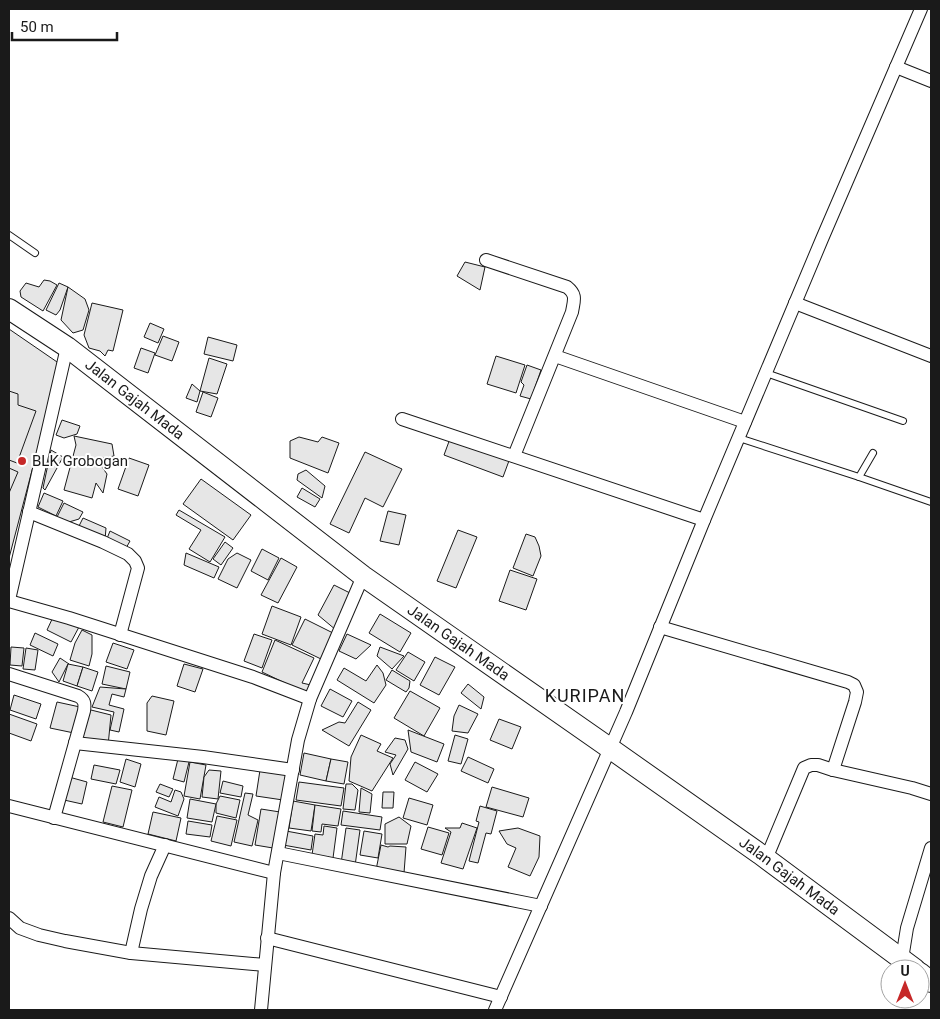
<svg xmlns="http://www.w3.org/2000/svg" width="940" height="1019" viewBox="0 0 940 1019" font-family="Roboto,sans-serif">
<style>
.building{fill:#e6e6e6;stroke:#1a1a1a}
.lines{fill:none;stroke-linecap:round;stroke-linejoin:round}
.service-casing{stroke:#1a1a1a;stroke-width:8}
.minor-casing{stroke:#1a1a1a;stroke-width:14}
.primary-casing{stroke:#1a1a1a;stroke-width:22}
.service{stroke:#fff;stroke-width:6}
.minor{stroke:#fff;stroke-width:12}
.primary{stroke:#fff;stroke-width:20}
.poi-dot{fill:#c62828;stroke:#fff;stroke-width:2}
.labels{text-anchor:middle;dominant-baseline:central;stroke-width:4;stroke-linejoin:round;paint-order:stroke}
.street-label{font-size:15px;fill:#1a1a1a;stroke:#fff}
.poi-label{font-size:15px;fill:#1a1a1a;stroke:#fff;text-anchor:start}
.quarter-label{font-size:18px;letter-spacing:1px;fill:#1a1a1a;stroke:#fff}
</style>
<rect width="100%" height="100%" fill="#fff"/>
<g class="building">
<polygon points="465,262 485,267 480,290 457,276"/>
<polygon points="44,280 50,281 57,285 43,311 21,297 20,291 26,283 39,287"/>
<polygon points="59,283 68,287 60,310 56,315 46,310"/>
<polygon points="68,287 85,299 89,310 83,330 73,333 61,320"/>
<polygon points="92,303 123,310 113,351 108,350 105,356 100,351 89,348 84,335"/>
<polygon points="150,323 164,329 158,343 144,337"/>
<polygon points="9,329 60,364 9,558"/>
<polygon points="163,336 179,342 172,361 155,355"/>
<polygon points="208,337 237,345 233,361 204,354"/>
<polygon points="141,348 155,353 148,373 134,368"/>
<polygon points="496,356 525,365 516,393 487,384"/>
<polygon points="209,358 227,364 217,394 200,391"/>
<polygon points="527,365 541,370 531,399 520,396 524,385 521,382"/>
<polygon points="192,384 200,391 197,402 186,398"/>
<polygon points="9,391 18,394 18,405 36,411 17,463 9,460"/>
<polygon points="203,392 218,398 211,417 196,412"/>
<polygon points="62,420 80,426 77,434 64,438 56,435"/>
<polygon points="74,436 112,444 114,456 103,458 102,467 107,474 103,493 96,483 92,498 64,490 76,445"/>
<polygon points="451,436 510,458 503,477 444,455"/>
<polygon points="299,437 318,442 322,437 339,443 328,473 290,458 290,441"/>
<polygon points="51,450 63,457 45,490 43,488"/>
<polygon points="365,452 402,469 383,507 365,498 349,533 330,524"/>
<polygon points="129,458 149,465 138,496 118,489"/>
<polygon points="9,468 18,472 9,493"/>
<polygon points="306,470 325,486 322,498 297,480 298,474"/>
<polygon points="201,479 251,515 233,540 183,504"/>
<polygon points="302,488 320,499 315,507 297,497"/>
<polygon points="44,493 63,501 56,516 38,507"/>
<polygon points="64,503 83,512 79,519 69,522 56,519"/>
<polygon points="179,510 225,537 210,562 189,549 201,530 176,515"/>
<polygon points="388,511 406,515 399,545 380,541"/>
<polygon points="83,518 106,528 105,540 78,528"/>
<polygon points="458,530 477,537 456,588 437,581"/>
<polygon points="110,531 130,541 125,550 106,541"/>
<polygon points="526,534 535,537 539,546 541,556 533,576 513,568"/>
<polygon points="225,542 233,548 221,565 213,559"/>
<polygon points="262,549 279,558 268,580 251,571"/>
<polygon points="186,553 219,567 214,578 184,565"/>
<polygon points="237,553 251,560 237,588 218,579 228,559"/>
<polygon points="281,558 297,567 278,603 261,595"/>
<polygon points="510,570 537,579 526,610 499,601"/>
<polygon points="334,585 354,595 336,630 318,615"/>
<polygon points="272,606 301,617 291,645 262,634"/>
<polygon points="380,614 411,633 400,652 369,633"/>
<polygon points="54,615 79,627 71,642 47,630"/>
<polygon points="305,619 333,633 321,659 292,645"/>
<polygon points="82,630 92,635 92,654 89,666 70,660 75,643"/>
<polygon points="35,633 58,644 53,656 30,645"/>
<polygon points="254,634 272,640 262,668 244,661"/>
<polygon points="347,634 371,645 356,659 339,651"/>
<polygon points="275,640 314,658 302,683 311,685 306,693 262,672"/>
<polygon points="113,643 134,650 127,669 106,662"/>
<polygon points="11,647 24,648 22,666 10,665"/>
<polygon points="380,647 404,656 392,669 377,656"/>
<polygon points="26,648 38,650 35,670 23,669"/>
<polygon points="408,652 425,662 414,681 396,670"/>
<polygon points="435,657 455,667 439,695 420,685"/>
<polygon points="60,658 69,664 68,664 59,682 52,672"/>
<polygon points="68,664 83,667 77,686 63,681"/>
<polygon points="184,664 203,669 195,692 177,686"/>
<polygon points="377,665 383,673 386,685 374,703 337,680 344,668 366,681"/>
<polygon points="106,666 130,672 126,689 102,684"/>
<polygon points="83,667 98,672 92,691 77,686"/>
<polygon points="392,670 410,681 409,688 406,692 386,680"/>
<polygon points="468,684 484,697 481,709 461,693"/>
<polygon points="100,687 126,689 124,697 112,694 109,705 124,709 119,732 110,730 114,712 92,707"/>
<polygon points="330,689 352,701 343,717 321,706"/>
<polygon points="410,691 440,708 424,736 394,718"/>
<polygon points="14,695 41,704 36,719 10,710"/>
<polygon points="152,696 174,701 166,735 147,731 147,703"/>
<polygon points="57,702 80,707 74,733 50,728"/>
<polygon points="358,702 371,710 349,746 322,730 339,722 345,723"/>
<polygon points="459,705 478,714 468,733 452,731 454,716"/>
<polygon points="91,710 111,715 108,746 82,740 86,717"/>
<polygon points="9,714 37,724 31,741 9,733"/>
<polygon points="499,719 521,727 512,749 490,740"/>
<polygon points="408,730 444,744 437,762 411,752"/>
<polygon points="361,735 381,744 377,751 393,758 372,791 349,781 351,757"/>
<polygon points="455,735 468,739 461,764 448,761"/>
<polygon points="395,738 405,740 408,749 393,775 390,764 396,755 385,752"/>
<polygon points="304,753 331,759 326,781 300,775"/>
<polygon points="179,755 190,758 184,782 173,779"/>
<polygon points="468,757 494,769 488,783 461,771"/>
<polygon points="126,759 141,764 135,787 120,782"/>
<polygon points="331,759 348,762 344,784 326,781"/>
<polygon points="190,762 206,765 200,799 184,796"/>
<polygon points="415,762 438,774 427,792 405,780"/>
<polygon points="94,765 120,770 116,784 91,779"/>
<polygon points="209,770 221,771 218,799 202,797 204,777"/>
<polygon points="260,770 286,774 283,800 256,796"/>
<polygon points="69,777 87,782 82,804 64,800"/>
<polygon points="223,781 243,786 241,797 220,793"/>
<polygon points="299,782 344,788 341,806 296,800"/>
<polygon points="160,784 173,789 169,797 156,792"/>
<polygon points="346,784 352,784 358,790 355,810 343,809"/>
<polygon points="112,786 132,790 123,827 103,822"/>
<polygon points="492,787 529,798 523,817 486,807"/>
<polygon points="361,788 372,794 370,813 359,812"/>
<polygon points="175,790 181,792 184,799 178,816 155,807 159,797 171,802"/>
<polygon points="383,792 394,792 393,808 382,808"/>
<polygon points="245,793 253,794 248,815 258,820 252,846 234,842"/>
<polygon points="220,796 240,800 236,818 216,813 216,804"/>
<polygon points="409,798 433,805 427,825 403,818"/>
<polygon points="190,799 216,804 212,822 187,818"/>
<polygon points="293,801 315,805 311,831 289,828"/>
<polygon points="315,805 341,809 338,826 322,824 321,832 312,831"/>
<polygon points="480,806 497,811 491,834 486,833 478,863 469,861 479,822 476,821"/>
<polygon points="261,809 280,812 273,848 255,845"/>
<polygon points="343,811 382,817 380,830 341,825"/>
<polygon points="153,812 181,818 176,841 148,834"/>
<polygon points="217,816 237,820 231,846 211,841"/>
<polygon points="399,817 411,826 407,844 385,844 385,824"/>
<polygon points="188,821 212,825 210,837 186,834"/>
<polygon points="462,823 477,828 463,869 441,863 451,832 445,828 460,828"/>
<polygon points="324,826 337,828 333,858 312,855 315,834 323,835"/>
<polygon points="428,827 449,833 442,855 421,849"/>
<polygon points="346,828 360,830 355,866 341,864"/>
<polygon points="518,828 540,836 539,857 530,876 508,867 516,848 507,844 499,831"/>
<polygon points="286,831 313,836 311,850 283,845"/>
<polygon points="364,831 382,834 378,858 360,855"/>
<polygon points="381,845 388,847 390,846 406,847 404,873 376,870"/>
</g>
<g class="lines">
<g class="service-casing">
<g id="service">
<polyline points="9,235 35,253"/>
<polyline points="766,373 903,421"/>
<polyline points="739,438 859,477 873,453"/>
<polyline points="859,477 931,502"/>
</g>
</g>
<g class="minor-casing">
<g id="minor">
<polyline points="896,67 931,81"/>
<path d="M486,260L567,287C577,295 574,300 572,312L514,456"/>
<polyline points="795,303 931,356"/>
<polyline points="555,356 745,422"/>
<polyline points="402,419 704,520"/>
<polyline points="29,512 103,542 128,554 135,561 138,568 120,635"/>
<polyline points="9,600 67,347"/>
<polyline points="9,601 69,618 253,677 310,699"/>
<polyline points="660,627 848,682 854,685 857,692 855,702 833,770"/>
<path d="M9,674L78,696C85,700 85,704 84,711L54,818"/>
<polyline points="75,743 203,757 293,770"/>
<polyline points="9,806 274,873"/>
<polyline points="278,853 541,906"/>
<polyline points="766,859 804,768 811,765 818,765 833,770 912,788 931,794"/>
<polyline points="9,918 20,928 39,935 65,941 131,953 265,965"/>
<polyline points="267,938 501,997"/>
<polyline points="131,953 141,909 151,876 165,845"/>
<polyline points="902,959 907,928 931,848"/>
<polyline points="261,1010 274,873 298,740 310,699 363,576"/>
<polyline points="495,1010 626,712 704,520 822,239 921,9"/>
</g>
</g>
<g class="primary-casing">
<g id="primary">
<path id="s1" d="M9,309L67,347L363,576L611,749L760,854L915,969"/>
<polyline points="920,973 931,982"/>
</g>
</g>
<use href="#service" class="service"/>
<use href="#minor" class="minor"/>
<use href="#primary" class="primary"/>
</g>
<circle class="poi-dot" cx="22" cy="461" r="5"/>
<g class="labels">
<g class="street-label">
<text stroke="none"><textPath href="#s1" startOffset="155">Jalan Gajah Mada</textPath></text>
<text stroke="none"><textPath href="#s1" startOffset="560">Jalan Gajah Mada</textPath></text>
<text stroke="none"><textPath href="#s1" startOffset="965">Jalan Gajah Mada</textPath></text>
</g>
<g class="poi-label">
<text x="32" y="461">BLK Grobogan</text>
</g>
<g class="quarter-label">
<text x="585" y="695">KURIPAN</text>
</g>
</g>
<rect width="940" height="1019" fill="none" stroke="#1a1a1a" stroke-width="20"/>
<g transform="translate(905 984)"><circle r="24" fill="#ffffff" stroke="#a3a3a3"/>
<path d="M0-4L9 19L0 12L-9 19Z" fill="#c62828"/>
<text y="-8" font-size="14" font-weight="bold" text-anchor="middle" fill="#1a1a1a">U</text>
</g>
<path d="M12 32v8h105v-8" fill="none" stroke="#1a1a1a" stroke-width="2.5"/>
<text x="20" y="32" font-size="15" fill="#1a1a1a" stroke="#ffffff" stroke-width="4" paint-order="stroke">50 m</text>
</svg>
